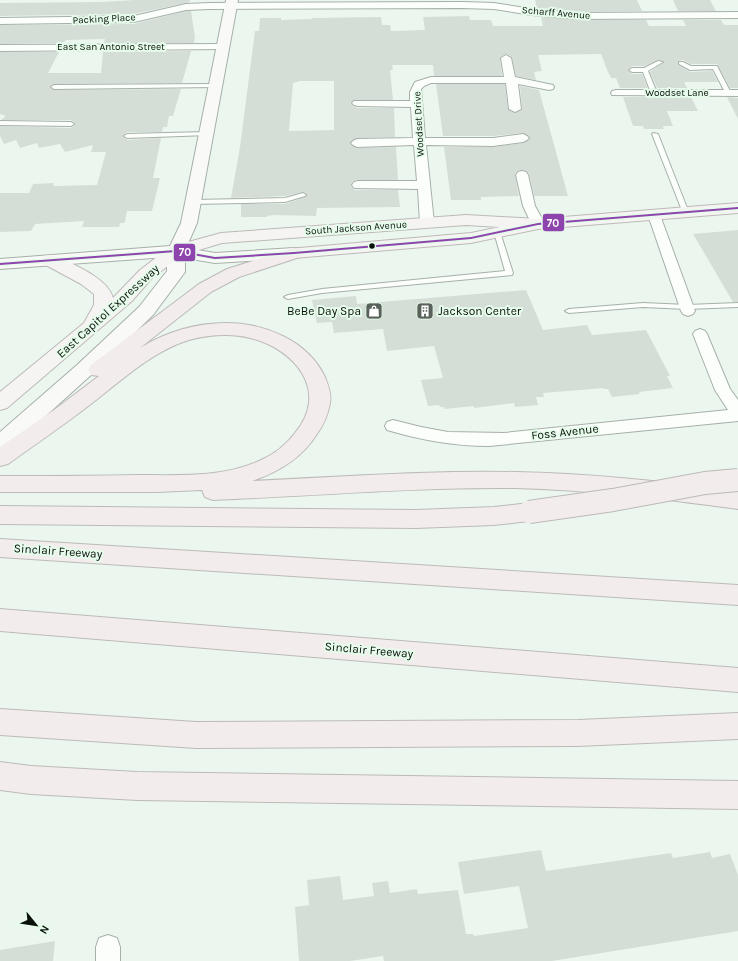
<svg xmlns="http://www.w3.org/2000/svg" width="738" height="961" viewBox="0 0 738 961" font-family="Karla,sans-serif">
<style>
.building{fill:#d4ded7;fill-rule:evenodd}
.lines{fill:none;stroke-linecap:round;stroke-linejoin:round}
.lane-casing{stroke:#a6b0a9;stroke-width:2}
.street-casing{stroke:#a6b0a9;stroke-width:2}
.secondary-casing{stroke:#a6b0a9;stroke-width:2}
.primary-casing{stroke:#bcbab8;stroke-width:2}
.highway-casing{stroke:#bcbab8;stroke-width:2}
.lane{fill:#fcfefc;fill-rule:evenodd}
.street{fill:#fcfefc;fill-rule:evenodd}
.secondary{fill:#f9f9f8;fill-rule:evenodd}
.primary{fill:#f5f4f3;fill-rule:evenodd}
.highway{fill:#f2eced;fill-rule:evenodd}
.highway-bridge-casing{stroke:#bcbab8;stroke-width:24;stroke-linecap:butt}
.highway-bridge{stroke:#f2eced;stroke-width:22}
.bus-1-casing{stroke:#e6fcea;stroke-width:3}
.bus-1{fill:#8e44ad;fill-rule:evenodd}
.bus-dot{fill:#0a110b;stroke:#e6fcea;stroke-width:1.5}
.labels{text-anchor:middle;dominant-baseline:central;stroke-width:4;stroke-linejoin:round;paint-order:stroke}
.far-street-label{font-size:10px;fill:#0a110b;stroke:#e6fcea}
.street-label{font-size:12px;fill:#0a110b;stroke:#e6fcea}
.poi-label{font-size:12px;fill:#0a110b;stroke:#e6fcea;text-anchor:end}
.line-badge{stroke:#e6fcea;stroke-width:1.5}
.badge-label{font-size:11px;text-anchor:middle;font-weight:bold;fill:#fff}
</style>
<rect width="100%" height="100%" fill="#ebf7ee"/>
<g class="building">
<polygon points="135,0 190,0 190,2 134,14 0,16 0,3 101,2"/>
<polygon points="535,0 637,0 642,11 577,12 537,8"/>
<polygon points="673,0 710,0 716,11 678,11"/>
<polygon points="186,11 191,11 195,37 194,43 104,43 105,39 66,40 63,43 0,44 0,25 134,24"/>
<path d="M469,16L470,20H491L493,26H543L541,17L577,20H646L649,26H686L683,20H721L724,25H738V88H730L717,64H691L683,60L678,61V65L690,72L712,71L718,82H684L687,88H657L650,72L664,62L658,60L644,66H632L628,70L632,74H642L648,88H620L616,78H611L608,72L601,54L538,55L542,71L534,72L536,80L516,76L512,58L507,54L500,57L502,76H434L433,65H392L393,70H390L393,100H354L350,103L353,106L358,108H394L395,137L357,138L350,143L357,148L396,147L398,180H358L353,181L351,186L354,190H398L400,207L317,208L316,216L273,215L267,216V217H241V204H285L305,197L307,195L303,192L285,196L231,198L240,147L255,31H259L260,18H281V20L312,19V18L381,17L382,25H390L391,31L425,30L423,17ZM300,81H334V130L289,131L293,83Z"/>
<polygon points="191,51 182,83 54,84 50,87 54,90 181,89 173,116 169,116 167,127 163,127 162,132 127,132 123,136 127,140 161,138 153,178 160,178 152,211 127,211 125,222 124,223 120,223 119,227 82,227 84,221 35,224 31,231 0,232 0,193 29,193 33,184 54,183 53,186 97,185 106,152 91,152 93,145 65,152 60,144 39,148 37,143 20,148 16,140 4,144 0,136 0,126 71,128 75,124 71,120 1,120 6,116 0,114 0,52 59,52 48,73 101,73 103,52"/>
<polygon points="436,84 505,84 508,109 514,113 522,110 520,86 539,90 568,196 534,196 529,174 526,171 522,170 517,171 515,175 519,196 481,197 481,200 451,200 444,147 493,147 523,143 530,138 523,133 493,136 443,136"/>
<polygon points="623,97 691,97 698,111 667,111 673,126 663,126 664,129 644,129 643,126 633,126"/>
<polygon points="727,97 738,98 738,119"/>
<polygon points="738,230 738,302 733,302 693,234"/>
<polygon points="526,290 543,330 587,325 592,335 646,330 670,376 667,376 673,388 639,392 640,394 612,397 608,389 604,389 604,388 543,393 544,397 536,397 538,405 515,407 514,403 474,408 474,406 445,409 444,407 440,407 439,405 428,406 421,380 443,378 434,346 387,351 383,329 334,333 332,322 317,323 312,300 356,296 357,304"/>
<polygon points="541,850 546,871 671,853 673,858 710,852 712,858 730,854 738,875 738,931 552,961 384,961 383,956 350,961 299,961 295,907 309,905 307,880 340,876 343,900 374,896 372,883 388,881 390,893 417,889 418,894 458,890 466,934 473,934 474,936 528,928 519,886 464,894 458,862"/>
<polygon points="55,941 53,961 0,961 0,950"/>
</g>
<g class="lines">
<g class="lane-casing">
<g id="lane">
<polygon points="658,61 663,62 648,71 657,93 654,95 651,93 643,72 632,72 629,70 632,68 644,68"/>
<polygon points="679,62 683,62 691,66 717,66 731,93 726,94 713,69 690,70 679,64"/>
<polygon points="215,84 217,85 217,87 54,89 51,87 54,85"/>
<polygon points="0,121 71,122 74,124 71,126 0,125"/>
<polygon points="206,132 208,133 208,135 127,138 124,136 127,134"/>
<polygon points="653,133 658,134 689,213 688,214 686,215 683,213 652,134"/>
<polygon points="303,193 306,195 305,196 285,202 193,204 190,202 193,200 285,198"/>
<polygon points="497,230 500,232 513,273 512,275 322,293 288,299 284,297 288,295 322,289 505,271 494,232"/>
<polygon points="643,303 687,305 738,303 738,307 687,309 643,307 569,313 565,311 569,309"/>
</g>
</g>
<g class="street-casing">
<g id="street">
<polygon points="462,2 494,3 532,9 577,13 738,12 738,18 577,19 532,15 494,9 462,8 209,9 186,10 134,22 0,24 0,18 134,16 186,4 209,3"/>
<polygon points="223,44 228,47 227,49 0,51 0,45"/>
<polygon points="506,55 511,58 515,77 553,85 554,87 553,89 549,90 518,84 521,109 515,112 509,109 506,83 431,83 424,86 421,89 425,138 493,138 523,134 527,136 529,138 527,140 523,142 493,146 426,145 434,223 432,226 422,226 420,223 418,189 354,188 352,185 354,182 358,181 417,181 414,145 357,147 353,145 351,143 353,141 357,139 413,138 411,107 358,106 354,105 352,103 354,101 410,101 410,92 415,82 431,77 504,77 501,58"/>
<polygon points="616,90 738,90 738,96 612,95 611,93 612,91"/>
<polygon points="522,171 526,172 528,175 535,206 545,224 543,227 533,227 523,206 516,175 518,172"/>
<polygon points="654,211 659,212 660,215 695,311 693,314 688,316 683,314 681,311 648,215 649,212"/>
<path d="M700,329L705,331L707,334L730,389L738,400V421L489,446C454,446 421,440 387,430L385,426L387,422L393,420L421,427L448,432L504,433L728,410L715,390L693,334L695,331Z"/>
<polygon points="108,935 117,938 120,947 120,961 96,961 96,947 99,938"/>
</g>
</g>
<g class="secondary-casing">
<polygon id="secondary" points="226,0 238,0 197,223 186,248 215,253 294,248 300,249 303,253 300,257 294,258 215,263 185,258 185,272 153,315 91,375 8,450 0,452 0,432 77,365 139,307 167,271 167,257 0,269 0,259 170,246 181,223"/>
</g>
<g class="primary-casing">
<path id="primary" d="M738,203V213L538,229L471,243L294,258L288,257L285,253L288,249L471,233L500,227L466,225L222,243L182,255L152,278L132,301L7,408L0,410V392L84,323L94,305V294L81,284L44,264L41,260L44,256L50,255L56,256C74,265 108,278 113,298L140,270L170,247L221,233L466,215L538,219Z"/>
</g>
<g class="highway-casing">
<g id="highway">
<path d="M294,248L300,249L303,253L300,257L239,277L211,292L140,348C166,332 196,323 226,323C265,323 308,341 325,377C328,385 332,395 330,403C328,415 324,424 317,434C302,458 279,472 252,481C340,477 428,470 515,472C590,473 664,482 738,491V509C664,499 590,490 515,488C414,487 314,496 213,500L205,497L202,490L157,492H0V476C46,476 92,476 137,475C177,475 222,478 259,461C273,455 286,445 295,433C330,391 295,349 250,338C231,333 208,335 189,340C150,352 119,383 87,407C61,427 34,445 8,464L0,466V447L54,410L99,376L91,375L88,370L91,365L199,284L227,269Z"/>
<polygon points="529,503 537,506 540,512 537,518 529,521 494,525 416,528 0,524 0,506 416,510 494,507"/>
<polygon points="0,539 738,585 738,605 0,557"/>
<polygon points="0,609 738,668 738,692 0,631"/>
<polygon points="0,709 196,722 578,720 738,713 738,739 578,746 196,748 0,735"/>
<polygon points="0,762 31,766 137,772 738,781 738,809 137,800 31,794 0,790"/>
</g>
</g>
<use href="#lane" class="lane"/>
<use href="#street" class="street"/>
<use href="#secondary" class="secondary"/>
<use href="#primary" class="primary"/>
<use href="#highway" class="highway"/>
<g class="highway-bridge-casing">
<polyline id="highway-bridge" points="529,512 613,500 705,483 738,480"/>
</g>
<use href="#highway-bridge" class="highway-bridge"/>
<g class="bus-1-casing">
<polygon id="bus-1" points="738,207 738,209 538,225 471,239 294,254 215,259 176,252 0,265 0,263 176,250 215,257 294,252 471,237 538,223"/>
</g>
<use href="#bus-1" class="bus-1"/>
</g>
<defs>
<g id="shop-square" transform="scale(0.9)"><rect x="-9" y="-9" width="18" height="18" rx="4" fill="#59625a" stroke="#e6fcea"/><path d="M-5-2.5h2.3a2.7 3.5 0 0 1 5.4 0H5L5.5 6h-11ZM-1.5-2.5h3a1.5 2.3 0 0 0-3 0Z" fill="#fff"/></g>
<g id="building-square" transform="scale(0.9)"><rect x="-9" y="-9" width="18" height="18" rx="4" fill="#59625a" stroke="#e6fcea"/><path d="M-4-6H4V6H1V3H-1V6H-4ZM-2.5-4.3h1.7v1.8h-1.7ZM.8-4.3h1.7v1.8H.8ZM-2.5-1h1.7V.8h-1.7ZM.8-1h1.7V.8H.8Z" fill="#fff"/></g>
</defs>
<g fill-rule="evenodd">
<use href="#shop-square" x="374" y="311"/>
<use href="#building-square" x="425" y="311"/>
</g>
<circle class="bus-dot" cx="372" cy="246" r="3.5"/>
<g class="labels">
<g class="far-street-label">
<text transform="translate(556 13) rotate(5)">Scharff Avenue</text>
<text transform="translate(104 19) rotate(-3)">Packing Place</text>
<text x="111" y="47">East San Antonio Street</text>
<text x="677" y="93">Woodset Lane</text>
<text transform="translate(419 124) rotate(-93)">Woodset Drive</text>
<text transform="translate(356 228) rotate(-4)">South Jackson Avenue</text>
</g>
<g class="street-label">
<text transform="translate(108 311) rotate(-42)">East Capitol Expressway</text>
<text transform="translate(565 432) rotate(-6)">Foss Avenue</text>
<text transform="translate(58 551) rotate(4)">Sinclair Freeway</text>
<text transform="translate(369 650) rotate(5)">Sinclair Freeway</text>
</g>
<g class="poi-label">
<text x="361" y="311">BeBe Day Spa</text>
<text x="438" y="311" text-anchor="start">Jackson Center</text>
</g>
</g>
<g class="line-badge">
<rect x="542" y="213" width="23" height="19" rx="4" fill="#8e44ad"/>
<rect x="173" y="243" width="23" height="19" rx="4" fill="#8e44ad"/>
</g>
<g class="badge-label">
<text x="553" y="227">70</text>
<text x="185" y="256">70</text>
</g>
<g transform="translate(36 925) rotate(120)" stroke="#e6fcea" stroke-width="3" paint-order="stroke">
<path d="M0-3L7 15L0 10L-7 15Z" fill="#0a110b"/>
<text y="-6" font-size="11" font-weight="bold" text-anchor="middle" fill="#0a110b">N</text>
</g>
</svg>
